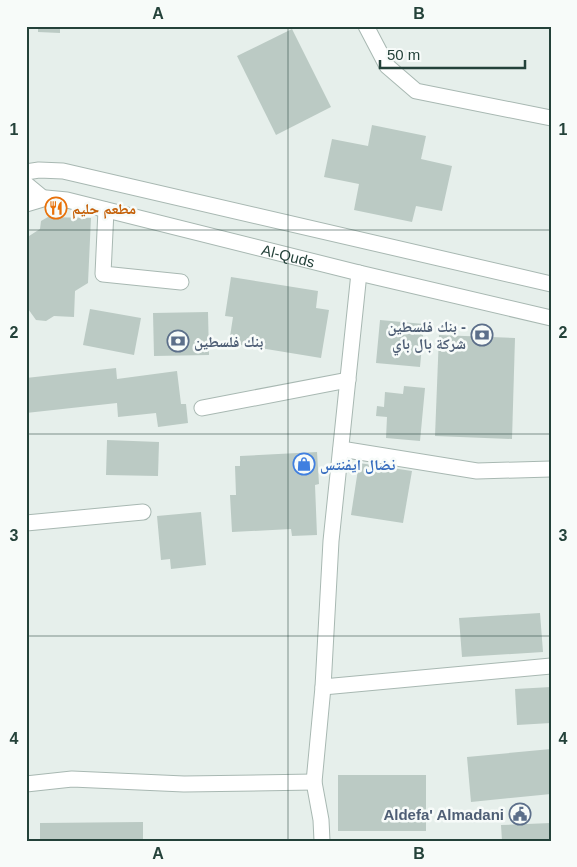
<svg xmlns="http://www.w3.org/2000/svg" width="577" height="867" viewBox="0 0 577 867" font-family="Arial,'Noto Naskh Arabic',sans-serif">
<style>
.building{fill:#bbcac4}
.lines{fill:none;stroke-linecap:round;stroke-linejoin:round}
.minor-casing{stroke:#a8b8b2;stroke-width:17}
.minor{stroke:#fff;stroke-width:15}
.grid{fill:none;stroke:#24423a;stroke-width:1;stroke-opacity:0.55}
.labels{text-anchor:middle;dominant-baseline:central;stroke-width:5;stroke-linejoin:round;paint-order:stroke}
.food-label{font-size:15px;font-weight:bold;fill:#c56008;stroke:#f7fbf9;text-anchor:start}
.street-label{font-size:15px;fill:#24423a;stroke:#f7fbf9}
.service-label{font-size:15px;font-weight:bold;fill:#4e5e75;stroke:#f7fbf9;text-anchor:end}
.shop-label{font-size:15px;font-weight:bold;fill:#366cbe;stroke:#f7fbf9;text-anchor:start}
.neatline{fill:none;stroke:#24423a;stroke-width:2}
.grid-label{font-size:16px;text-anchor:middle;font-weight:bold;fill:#24423a}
</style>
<rect width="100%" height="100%" fill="#e6efeb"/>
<g class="building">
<polygon points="38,26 60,26 60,33 38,32"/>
<polygon points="292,29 331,107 276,135 237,56"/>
<polygon points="372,125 426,136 421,159 452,166 442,211 416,206 412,222 354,210 359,184 324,177 332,139 368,146"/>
<polygon points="48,217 91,218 88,283 75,291 74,317 54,316 46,321 36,320 26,306 26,238 40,229 41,221"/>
<polygon points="231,277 318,291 316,308 329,310 321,358 229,343 233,317 225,316"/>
<polygon points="90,309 141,318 134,355 83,345"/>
<polygon points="208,312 209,355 154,356 153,313"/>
<polygon points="380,320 424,324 420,367 376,363"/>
<polygon points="439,335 515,338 512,439 435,436"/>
<polygon points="116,368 117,379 177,371 181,404 186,404 188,423 158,427 156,413 118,417 117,403 26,413 26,378"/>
<polygon points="404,386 425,388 420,441 386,438 387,417 376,416 377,406 384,407 385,392 403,394"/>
<polygon points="107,440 159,442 158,476 106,475"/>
<polygon points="317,452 319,484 315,485 317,535 292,536 291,529 232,532 230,495 236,495 235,466 240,466 240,456"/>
<polygon points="359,463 412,471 403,523 351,515"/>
<polygon points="201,512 206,565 171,569 170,559 161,560 157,516"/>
<polygon points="540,613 543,652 462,657 459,618"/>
<polygon points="551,687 551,723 517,725 515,689"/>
<polygon points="551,749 551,794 471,802 467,757"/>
<rect x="338" y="775" width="88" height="56"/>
<polygon points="143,822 143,841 40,841 40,823"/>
<polygon points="551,823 551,841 502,841 501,825"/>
</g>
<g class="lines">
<g class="minor-casing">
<g id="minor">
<polyline points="366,26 387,66 416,91 551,118"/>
<polyline points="26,172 39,170 63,171 551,284"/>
<polyline points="26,184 43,198"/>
<path id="s1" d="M26,204L46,198L67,200L359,273L551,318"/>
<polyline points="106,210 103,274 181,282"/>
<polyline points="202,408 348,380"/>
<polyline points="341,449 477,471 551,469"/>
<polyline points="26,523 143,512"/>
<polyline points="323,687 551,666"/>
<polyline points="26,784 72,779 184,784 314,782"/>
<polyline points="322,841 321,820 314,782 323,687 331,541 359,273"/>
</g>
</g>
<use href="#minor" class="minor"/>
</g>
<path class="grid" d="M288,26V841M26,230H551M26,434H551M26,636H551"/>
<defs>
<g id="restaurant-ring" transform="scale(1.125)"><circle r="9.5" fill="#f7fbf9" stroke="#e8710a" stroke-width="1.5"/><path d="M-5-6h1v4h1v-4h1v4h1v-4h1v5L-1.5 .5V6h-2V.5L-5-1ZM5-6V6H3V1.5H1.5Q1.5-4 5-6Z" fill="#e8710a"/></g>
<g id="bank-ring" transform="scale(1.125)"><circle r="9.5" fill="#f7fbf9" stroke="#5c6f8a" stroke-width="1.5"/><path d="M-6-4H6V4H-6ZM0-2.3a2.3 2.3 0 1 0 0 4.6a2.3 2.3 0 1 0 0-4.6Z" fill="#5c6f8a"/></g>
<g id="shop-ring" transform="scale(1.125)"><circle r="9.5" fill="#f7fbf9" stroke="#3f7fe0" stroke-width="1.5"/><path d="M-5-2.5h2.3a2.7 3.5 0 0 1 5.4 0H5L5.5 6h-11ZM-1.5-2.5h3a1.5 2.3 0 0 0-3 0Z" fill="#3f7fe0"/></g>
<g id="civic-ring" transform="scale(1.125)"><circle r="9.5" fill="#f7fbf9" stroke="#5c6f8a" stroke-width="1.5"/><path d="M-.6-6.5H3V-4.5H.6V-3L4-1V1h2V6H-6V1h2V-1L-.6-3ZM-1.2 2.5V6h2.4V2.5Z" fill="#5c6f8a"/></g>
</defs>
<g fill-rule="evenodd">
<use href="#restaurant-ring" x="56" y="208"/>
<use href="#bank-ring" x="482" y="335"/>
<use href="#bank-ring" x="178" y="341"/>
<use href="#shop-ring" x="304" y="464"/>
<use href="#civic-ring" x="520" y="814"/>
</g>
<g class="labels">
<g class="food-label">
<text x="72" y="208">مطعم حليم</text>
</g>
<g class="street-label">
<text stroke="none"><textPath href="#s1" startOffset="270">Al-Quds</textPath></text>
</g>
<g class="service-label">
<text x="466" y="326">بنك فلسطين -<tspan x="466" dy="17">شركة بال باي</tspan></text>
<text x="194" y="341" text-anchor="start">بنك فلسطين</text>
<text x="504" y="814">Aldefa' Almadani</text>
</g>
<g class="shop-label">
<text x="320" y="464">نضال ايفنتس</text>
</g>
</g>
<rect width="577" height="867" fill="none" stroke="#f7fbf9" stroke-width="55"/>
<path d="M380 60v8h145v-8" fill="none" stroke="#24423a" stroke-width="2.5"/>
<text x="387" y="60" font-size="15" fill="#24423a" stroke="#f7fbf9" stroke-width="4" paint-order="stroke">50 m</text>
<rect x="28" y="28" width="522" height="812" class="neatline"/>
<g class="grid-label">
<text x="158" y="19">A</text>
<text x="419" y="19">B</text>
<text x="14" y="135">1</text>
<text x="563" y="135">1</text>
<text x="14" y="338">2</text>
<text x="563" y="338">2</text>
<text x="14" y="541">3</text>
<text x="563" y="541">3</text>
<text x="14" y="744">4</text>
<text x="563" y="744">4</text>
<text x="158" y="859">A</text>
<text x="419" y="859">B</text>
</g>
</svg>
